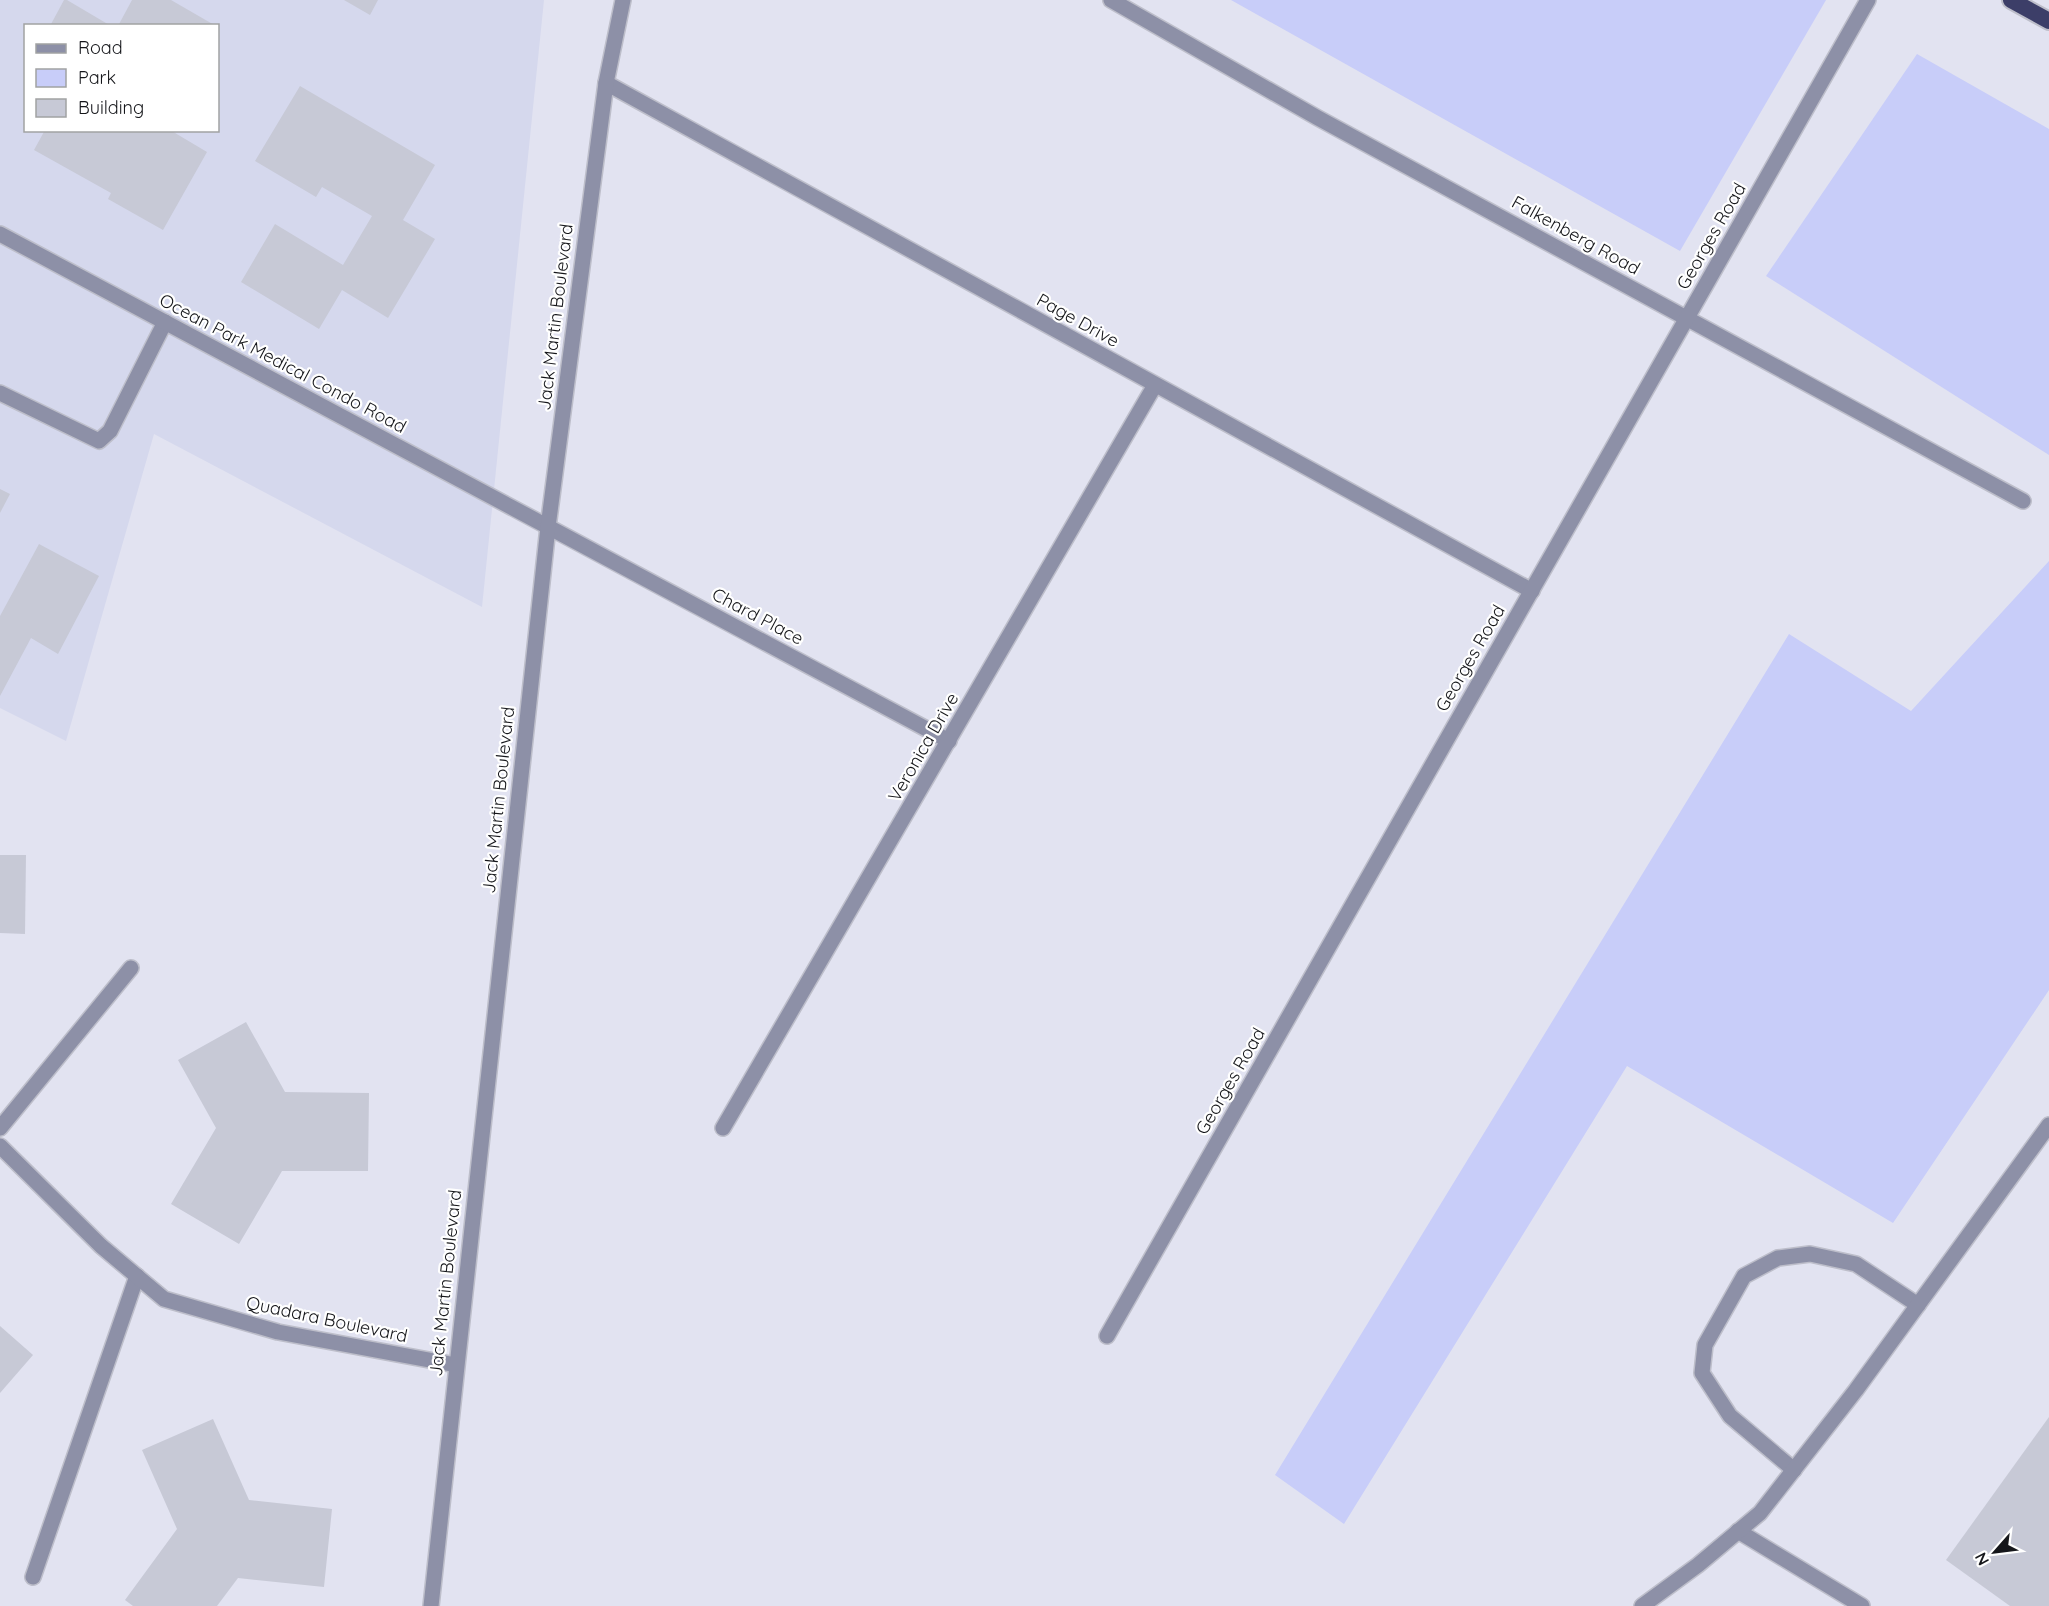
<svg xmlns="http://www.w3.org/2000/svg" width="2049" height="1606" viewBox="0 0 2049 1606" font-family="Quicksand,sans-serif">
<style>
.built{fill:#d5d8ed;fill-rule:evenodd}
.green{fill:#c8cdf9}
.building{fill:#c7c9d6}
.lines{fill:none;stroke-linecap:round;stroke-linejoin:round}
.service-casing{stroke:#bdbeca;stroke-width:18}
.minor-casing{stroke:#bdbeca;stroke-width:18}
.tertiary-casing{stroke:#bdbeca;stroke-width:18}
.trunk-casing{stroke:#bdbeca;stroke-width:20}
.service{stroke:#8d90a7;stroke-width:15}
.minor{stroke:#8d90a7;stroke-width:15}
.tertiary{stroke:#8d90a7;stroke-width:15}
.trunk{stroke:#3c3e68;stroke-width:16}
.labels{text-anchor:middle;dominant-baseline:central;stroke-width:4.5;stroke-linejoin:round;paint-order:stroke}
.street-label{font-size:18px;fill:#15161a;stroke:#fff}
</style>
<rect width="100%" height="100%" fill="#e2e3f1"/>
<path class="built" d="M0,0H544L482,607L154,434L66,741L0,708ZM26,26H218V130H26Z"/>
<g class="green">
<polygon points="1231,0 1826,0 1680,251"/>
<polygon points="1917,54 2049,129 2049,455 1766,276"/>
<polygon points="2049,561 2049,990 1893,1223 1627,1066 1344,1524 1275,1475 1789,634 1911,711"/>
</g>
<g class="building">
<polygon points="64,0 67,0 111,26 50,26"/>
<polygon points="132,0 171,0 216,26 118,26"/>
<polygon points="344,0 378,0 370,15"/>
<polygon points="300,86 435,165 403,220 435,239 388,318 342,290 319,329 241,282 275,224 343,265 372,216 322,187 316,197 255,161"/>
<polygon points="45,130 170,130 207,152 163,230 108,199 111,193 34,150"/>
<polygon points="0,489 10,494 0,513"/>
<polygon points="39,544 99,576 58,654 31,638 0,696 0,616"/>
<polygon points="0,855 26,855 25,934 0,933"/>
<polygon points="246,1022 285,1092 369,1093 368,1171 282,1171 239,1244 171,1204 216,1128 178,1060"/>
<polygon points="0,1326 33,1355 0,1393"/>
<polygon points="2049,1417 2049,1606 2010,1606 1946,1560"/>
<polygon points="213,1419 249,1500 332,1509 324,1587 238,1578 217,1606 133,1606 125,1600 177,1529 142,1450"/>
</g>
<g class="lines">
<g class="service-casing">
<g id="service">
<polyline points="0,393 99,441 110,431 165,322"/>
<polyline points="0,1128 131,968"/>
<polyline points="1794,1470 1730,1416 1702,1373 1705,1345 1744,1276 1778,1258 1810,1254 1856,1264 1918,1305"/>
<polyline points="1738,1531 1862,1606"/>
<polyline points="33,1577 137,1276"/>
</g>
</g>
<g class="minor-casing">
<g id="minor">
<polyline points="1111,0 1318,118 2023,501"/>
<polyline points="606,83 1532,591"/>
<polyline points="0,234 949,741"/>
<polyline points="723,1128 1155,385"/>
<polyline points="0,1146 101,1246 164,1299 278,1332 456,1365"/>
<polyline points="1107,1336 1868,0"/>
<polyline points="1642,1606 1698,1565 1760,1513 1856,1390 2049,1125"/>
</g>
</g>
<g class="tertiary-casing">
<polyline id="tertiary" points="431,1606 548,527 606,83 623,0"/>
</g>
<g class="trunk-casing">
<polyline id="trunk" points="2011,0 2049,21"/>
</g>
<use href="#service" class="service"/>
<use href="#minor" class="minor"/>
<use href="#tertiary" class="tertiary"/>
<use href="#trunk" class="trunk"/>
</g>
<g class="labels">
<g class="street-label">
<text transform="translate(1576 235) rotate(29)">Falkenberg Road</text>
<text transform="translate(1711 236) rotate(-60)">Georges Road</text>
<text transform="translate(555 317) rotate(-83)">Jack Martin Boulevard</text>
<text transform="translate(1078 320) rotate(29)">Page Drive</text>
<text transform="translate(283 363) rotate(28)">Ocean Park Medical Condo Road</text>
<text transform="translate(758 616) rotate(28)">Chard Place</text>
<text transform="translate(1470 658) rotate(-60)">Georges Road</text>
<text transform="translate(923 747) rotate(-60)">Veronica Drive</text>
<text transform="translate(498 800) rotate(-84)">Jack Martin Boulevard</text>
<text transform="translate(1230 1081) rotate(-60)">Georges Road</text>
<text transform="translate(445 1283) rotate(-84)">Jack Martin Boulevard</text>
<text transform="translate(327 1319) rotate(12)">Quadara Boulevard</text>
</g>
</g>
<rect x="24" y="24" width="195" height="108" fill="#ffffff" stroke="#a1a2a3" stroke-width="1.5"/>
<rect x="36" y="44" width="30" height="9" fill="#8d90a7" stroke="#a1a2a3" stroke-width="1.5"/>
<text x="78" y="54" font-size="18" fill="#15161a">Road</text>
<rect x="36" y="69" width="30" height="18" fill="#c8cdf9" stroke="#a1a2a3" stroke-width="1.5"/>
<text x="78" y="84" font-size="18" fill="#15161a">Park</text>
<rect x="36" y="99" width="30" height="18" fill="#c7c9d6" stroke="#a1a2a3" stroke-width="1.5"/>
<text x="78" y="114" font-size="18" fill="#15161a">Building</text>
<g transform="translate(1995 1552) rotate(242)" stroke="#ffffff" stroke-width="4.5" paint-order="stroke">
<path d="M0-4.5L10 22L0 15L-10 22Z" fill="#15161a"/>
<text y="-9" font-size="16" font-weight="bold" text-anchor="middle" fill="#15161a">N</text>
</g>
</svg>
